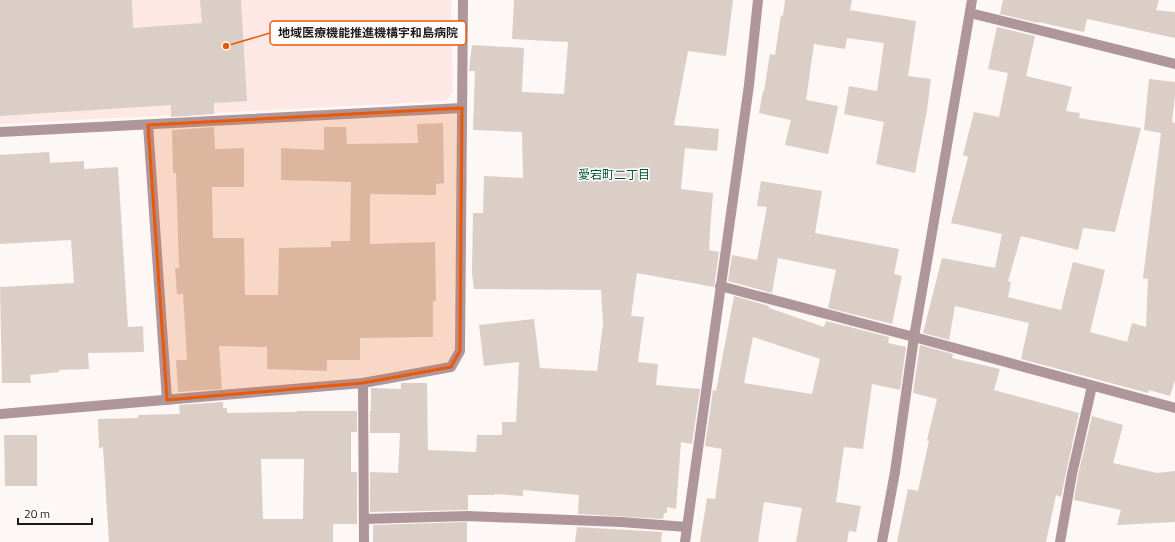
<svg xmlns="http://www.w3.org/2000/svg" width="1175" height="542" viewBox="0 0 1175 542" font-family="'Titillium Web','Noto Sans JP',sans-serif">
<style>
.built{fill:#fde8e5}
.building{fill:#dbcec6;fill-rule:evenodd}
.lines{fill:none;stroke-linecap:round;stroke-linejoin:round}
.street{stroke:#af969b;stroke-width:10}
.marked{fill:#e8590c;fill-opacity:0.2;stroke:#e8590c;stroke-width:3;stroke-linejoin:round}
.labels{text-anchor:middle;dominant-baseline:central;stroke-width:3;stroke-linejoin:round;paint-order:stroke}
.neighbourhood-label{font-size:12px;fill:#00572f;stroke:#fff}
.leader{fill:none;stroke:#e8590c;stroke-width:1.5}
.callout-dot{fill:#e8590c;stroke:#fff;stroke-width:1.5}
.callout{fill:#fff;stroke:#e8590c;stroke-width:1.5}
.callout-label{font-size:12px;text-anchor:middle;font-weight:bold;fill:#1f1a19}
</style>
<rect width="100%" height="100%" fill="#fdf7f5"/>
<polygon class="built" points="0,0 451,0 453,92 446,101 0,124"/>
<g class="building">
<polygon points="0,0 132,0 133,28 202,23 200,0 241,0 247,101 214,103 214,114 171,117 171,105 0,116"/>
<polygon points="514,0 733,0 726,56 688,51 674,125 719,129 717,151 685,148 681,189 713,193 709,245 710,246 709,250 719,252 714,287 637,273 631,316 644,317 638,362 658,364 656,385 700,389 692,444 681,442 676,509 667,507 667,513 664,513 663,519 578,514 579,495 523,490 523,496 494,494 494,495 468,495 468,510 370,512 370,472 398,473 400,433 370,433 370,411 371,411 371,388 401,389 401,383 427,383 428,450 476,452 477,435 502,435 502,422 516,422 519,362 484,366 479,325 534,319 540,368 597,371 603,324 601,290 474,289 472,273 473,213 483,213 484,176 523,178 522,132 473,130 475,71 469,71 472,45 524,48 522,92 564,94 568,42 512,39"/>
<polygon points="785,0 852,0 850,10 916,21 908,76 931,79 927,110 915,173 876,164 884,122 844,114 849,86 877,91 884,43 847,38 845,49 814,44 806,100 838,106 828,154 785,145 791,120 759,113 763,91 764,91 770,54 775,55 781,15 783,16"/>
<polygon points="1003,0 1159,0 1156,10 1175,12 1175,38 1087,19 1084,32 1038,22 1038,23 1000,14"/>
<polygon points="997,27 1035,36 1026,76 1072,87 1066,111 1080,113 1079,118 1141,128 1115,232 1083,228 1078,250 1021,236 1008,281 1011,282 1008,297 1061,310 1073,262 1105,270 1090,332 1127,342 1132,323 1146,327 1148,279 1143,278 1161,133 1144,130 1149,79 1175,82 1175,95 1172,122 1175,123 1175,380 1170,396 1149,390 1148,393 1021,359 1029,323 955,306 949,340 923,333 942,258 995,268 1002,234 951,223 968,157 963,155 974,112 999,117 1008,73 988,69"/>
<polygon points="443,123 444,183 436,184 436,195 370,194 370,244 435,242 436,301 433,301 433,337 360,338 360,360 327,360 327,371 267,369 267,347 219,346 222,389 178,392 176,360 187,360 183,294 177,294 175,268 179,268 176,173 173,173 172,130 214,127 215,149 244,148 244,187 212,187 213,238 244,238 245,295 278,295 279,248 331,247 331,241 350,241 351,182 281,180 281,148 324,150 324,127 346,127 347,144 418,143 417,124"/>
<polygon points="49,152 50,163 84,161 84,169 118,167 128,327 143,326 144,352 88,353 89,369 59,370 59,372 30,375 31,383 2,383 0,287 74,283 71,240 0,244 0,155"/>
<polygon points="761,181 822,191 815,233 899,249 894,274 902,276 892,324 828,308 836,270 778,258 772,293 728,281 732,255 757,260 767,207 757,206"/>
<path d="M734,296L769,306V308L824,327L826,321L889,337L888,343L906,347L900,390L872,384L863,449L844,447L836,502L861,506L856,532L849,531L847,542H796L802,508L764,502L758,542H700L707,498L715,499L722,449L705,446L713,390L716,391ZM753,337L820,359L812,394L744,383Z"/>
<polygon points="920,345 953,354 952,358 1000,369 994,390 1079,413 1066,473 1061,497 1056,495 1046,542 897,542 908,489 918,491 929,441 927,440 937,399 913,393"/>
<path d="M223,402V408H227V413L297,412V411H357V432H351V472H357V524H333V542H109L103,447L99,448L98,419L138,418V415L180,414L179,405ZM261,459H304L303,519H263Z"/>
<polygon points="1092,416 1123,425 1113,463 1157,473 1175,471 1175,522 1117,525 1121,510 1074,500 1078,475"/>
<polygon points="4,435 37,435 37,486 5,486"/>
<polygon points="467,522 467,542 373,542 373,525"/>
<polygon points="577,527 662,532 661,542 575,542"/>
</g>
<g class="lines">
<g class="street">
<polyline points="970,13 1175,64"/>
<polyline points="148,125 167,400"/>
<polyline points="0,132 462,108"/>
<polyline points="720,286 914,337 1175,408"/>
<polyline points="363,383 364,542"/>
<polyline points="0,414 363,383 451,367 460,351 463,0"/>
<polyline points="365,519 467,516 621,522 687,527"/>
<polyline points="685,542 749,85 758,0"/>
<polyline points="882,542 895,472 914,337 972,0"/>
<polyline points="1060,542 1072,474 1092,386"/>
</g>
</g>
<path class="marked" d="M462,108L460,351L451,367L363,383L167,400L148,125Z"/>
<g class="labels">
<g class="neighbourhood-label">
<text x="614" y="174">愛宕町二丁目</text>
</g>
</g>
<path class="leader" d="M226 46L270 33"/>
<circle class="callout-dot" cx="226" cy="46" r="4"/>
<rect class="callout" x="270" y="21" width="196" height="24" rx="4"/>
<g class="callout-label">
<text x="368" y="37">地域医療機能推進機構宇和島病院</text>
</g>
<path d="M18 518v6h74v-6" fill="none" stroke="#1f1a19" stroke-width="2"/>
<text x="24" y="518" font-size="12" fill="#1f1a19" stroke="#ffffff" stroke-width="3" paint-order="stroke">20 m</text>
</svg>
